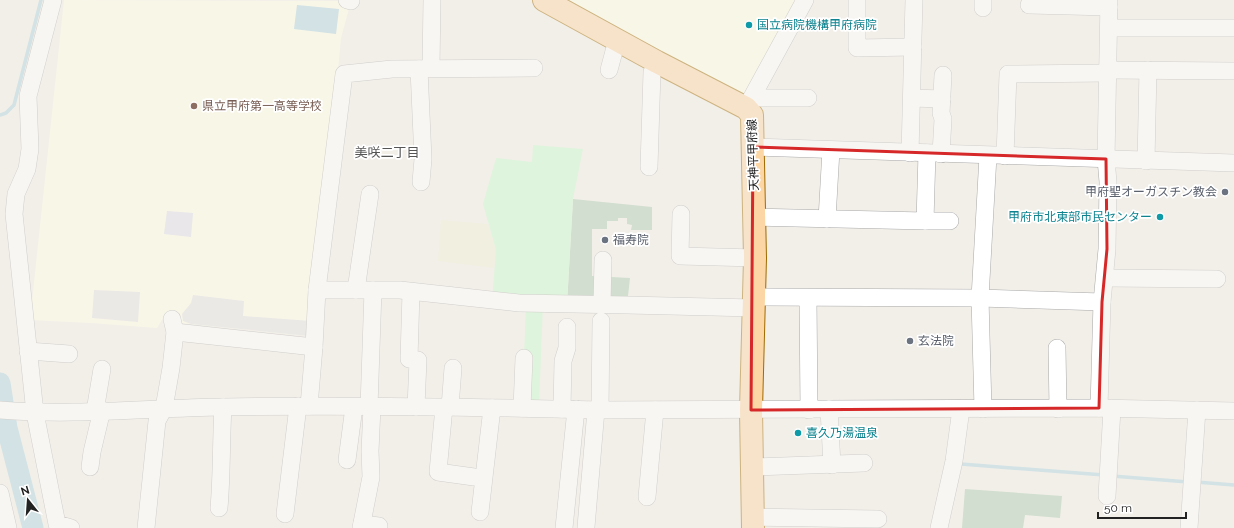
<svg xmlns="http://www.w3.org/2000/svg" width="1234" height="528" viewBox="0 0 1234 528" font-family="Raleway,'Noto Sans JP',sans-serif">
<style>
.education{fill:#ffffe5}
.farmland{fill:#eef0d5}
.cemetery{fill:#aacbaf}
.park{fill:#c8facc}
.parking{fill:#e2e2e2}
.plaza{fill:#dddde8}
.water{fill:#aad3df}
.lines{fill:none;stroke-linecap:round;stroke-linejoin:round}
.stream{stroke:#aad3df;stroke-width:3.5}
.river{stroke:#aad3df;stroke-width:21}
.minor-casing{stroke:#a9a9a9;stroke-width:18}
.major-casing{stroke:#a06b00;stroke-width:24}
.minor{stroke:#fff;stroke-width:17}
.major{stroke:#fcd6a4;stroke-width:22}
.marked{fill:none;stroke:#d62828;stroke-width:3;stroke-linejoin:round}
.culture-dot{fill:#0f9aa8;stroke:#fff;stroke-width:1.5}
.education-dot{fill:#8d6e63;stroke:#fff;stroke-width:1.5}
.worship-dot{fill:#6b7280;stroke:#fff;stroke-width:1.5}
.labels{text-anchor:middle;dominant-baseline:central;stroke-width:3.5;stroke-linejoin:round;paint-order:stroke}
.culture-label{font-size:12px;fill:#0d838f;stroke:#fff;text-anchor:start}
.education-label{font-size:12px;fill:#785e54;stroke:#fff;text-anchor:start}
.street-label{font-size:12px;fill:#222;stroke:#fff}
.worship-label{font-size:12px;fill:#5b616d;stroke:#fff;text-anchor:start}
.neighbourhood-label{font-size:13px;fill:#555;stroke:#fff}
</style>
<rect width="100%" height="100%" fill="#f2efe9"/>
<g class="education">
<polygon points="64,0 351,1 341,38 328,175 309,336 181,323 177,319 163,318 157,328 91,323 30,320"/>
<polygon points="544,0 805,0 746,108"/>
</g>
<polygon class="farmland" points="441,220 488,224 496,250 494,268 438,261"/>
<g class="cemetery">
<polygon points="573,199 652,207 652,230 631,230 632,225 627,224 627,218 618,218 618,221 607,221 607,229 592,229 592,276 630,278 627,305 567,304"/>
<polygon points="965,489 1062,496 1060,518 1025,515 1023,528 962,528"/>
</g>
<polygon class="park" points="533,145 583,149 573,199 567,304 543,304 539,408 522,408 526,304 492,301 496,250 483,204 496,158 532,162"/>
<g class="parking">
<polygon points="94,290 140,292 138,322 92,318"/>
<polygon points="193,295 244,301 243,316 311,321 309,336 191,324 183,321 182,314 191,303"/>
</g>
<polygon class="plaza" points="167,211 193,213 191,237 164,234"/>
<polygon class="water" points="297,5 339,9 336,34 294,29"/>
<g class="lines">
<g class="stream">
<polyline points="0,115 6,113 14,105 41,0"/>
<polyline points="961,464 1104,475"/>
<polyline points="1112,476 1188,482"/>
<polyline points="1196,482 1234,485"/>
</g>
<polyline class="river" points="0,383 7,428 33,528"/>
<g class="minor-casing">
<g id="minor">
<polyline points="53,0 28,96 30,149 27,169 16,194 14,214 35,413 57,524 71,528"/>
<polyline points="347,0 351,1"/>
<polyline points="857,0 857,48 913,47"/>
<polyline points="1029,5 1109,7"/>
<polyline points="983,8 983,0"/>
<polyline points="1109,28 1234,28"/>
<polyline points="431,68 432,0"/>
<polyline points="419,69 423,159 421,182"/>
<polyline points="609,70 617,40"/>
<polyline points="1108,70 1234,71"/>
<polyline points="752,98 808,98"/>
<polyline points="912,98 942,99"/>
<polyline points="746,108 805,0"/>
<polyline points="753,147 1234,163"/>
<polyline points="910,153 914,0"/>
<polyline points="941,154 943,119 941,113 943,75"/>
<polyline points="1005,156 1008,74 1108,73"/>
<polyline points="1146,161 1148,70"/>
<polyline points="649,167 652,72 657,62"/>
<polyline points="681,214 680,256 755,258"/>
<polyline points="755,217 925,221 927,153"/>
<polyline points="827,219 831,150"/>
<polyline points="925,221 950,221"/>
<polyline points="1105,278 1217,279"/>
<polyline points="317,290 400,290 519,303 627,305 754,308"/>
<polyline points="356,290 370,194"/>
<polyline points="411,292 409,359 418,360 416,407"/>
<polyline points="754,297 980,298 1102,302"/>
<polyline points="808,298 809,410"/>
<polyline points="602,304 603,260"/>
<polyline points="175,332 314,347 317,290 344,74 392,69 534,68"/>
<polyline points="1057,348 1058,409"/>
<polyline points="28,351 69,354"/>
<polyline points="309,406 314,347"/>
<polyline points="369,407 373,290"/>
<polyline points="444,407 438,472 474,477"/>
<polyline points="450,407 453,368"/>
<polyline points="522,408 524,358"/>
<polyline points="1099,408 1102,302 1107,249 1108,182 1106,159 1109,0"/>
<polyline points="562,409 563,361 567,348 567,327"/>
<polyline points="829,409 832,465"/>
<polyline points="983,409 980,298 988,156"/>
<path d="M0,410C74,416 149,408 223,407C349,405 474,407 600,410L1099,408L1234,411"/>
<polyline points="600,410 601,321"/>
<polyline points="95,411 102,369"/>
<polyline points="347,460 354,407"/>
<polyline points="90,467 92,452 102,410"/>
<polyline points="752,467 864,463"/>
<polyline points="0,493 8,528"/>
<polyline points="1107,496 1112,409"/>
<polyline points="647,497 655,410"/>
<path d="M219,508C222,474 221,441 223,407"/>
<polyline points="480,512 492,408"/>
<polyline points="285,514 298,406"/>
<polyline points="752,517 878,519"/>
<polyline points="362,524 379,526"/>
<polyline points="586,527 596,410"/>
<polyline points="146,528 157,421 164,408 171,368 175,332 172,319"/>
<polyline points="361,528 371,477 370,451 372,407"/>
<polyline points="564,528 576,409"/>
<polyline points="939,528 954,461 961,409"/>
<polyline points="1189,528 1197,410"/>
</g>
</g>
<g class="major-casing">
<polyline id="major" points="544,0 657,62 746,108 752,115 755,258 751,410 753,528"/>
</g>
<use href="#minor" class="minor"/>
<use href="#major" class="major"/>
</g>
<path d="M0 0H1234V528H0ZM753,147L1106,159L1107,249L1102,302L1099,408L751,410Z" fill="#f2efe9" fill-opacity=".55" fill-rule="evenodd"/>
<path class="marked" d="M753,147L1106,159L1107,249L1102,302L1099,408L751,410Z"/>
<g class="culture-dot">
<circle cx="749" cy="25" r="4"/>
<circle cx="1160" cy="217" r="4"/>
<circle cx="798" cy="433" r="4"/>
</g>
<circle class="education-dot" cx="194" cy="106" r="4"/>
<g class="worship-dot">
<circle cx="1225" cy="192" r="4"/>
<circle cx="605" cy="240" r="4"/>
<circle cx="910" cy="341" r="4"/>
</g>
<g class="labels">
<g class="culture-label">
<text x="757" y="25">国立病院機構甲府病院</text>
<text x="1152" y="217" text-anchor="end">甲府市北東部市民センター</text>
<text x="806" y="433">喜久乃湯温泉</text>
</g>
<g class="education-label">
<text x="202" y="106">県立甲府第一高等学校</text>
</g>
<g class="street-label">
<text transform="translate(753 155) rotate(-92)">天神平甲府線</text>
</g>
<g class="worship-label">
<text x="1217" y="192" text-anchor="end">甲府聖オーガスチン教会</text>
<text x="613" y="240">福寿院</text>
<text x="918" y="341">玄法院</text>
</g>
<g class="neighbourhood-label">
<text x="387" y="152">美咲二丁目</text>
</g>
</g>
<g transform="translate(28 500) rotate(343)" stroke="#ffffff" stroke-width="3" paint-order="stroke">
<path d="M0-3L7 15L0 10L-7 15Z" fill="#222222"/>
<text y="-6" font-size="11" font-weight="bold" text-anchor="middle" fill="#222222">N</text>
</g>
<path d="M1098 512v6h88v-6" fill="none" stroke="#222222" stroke-width="2"/>
<text x="1104" y="512" font-size="12" fill="#222222" stroke="#ffffff" stroke-width="3" paint-order="stroke">50 m</text>
</svg>
